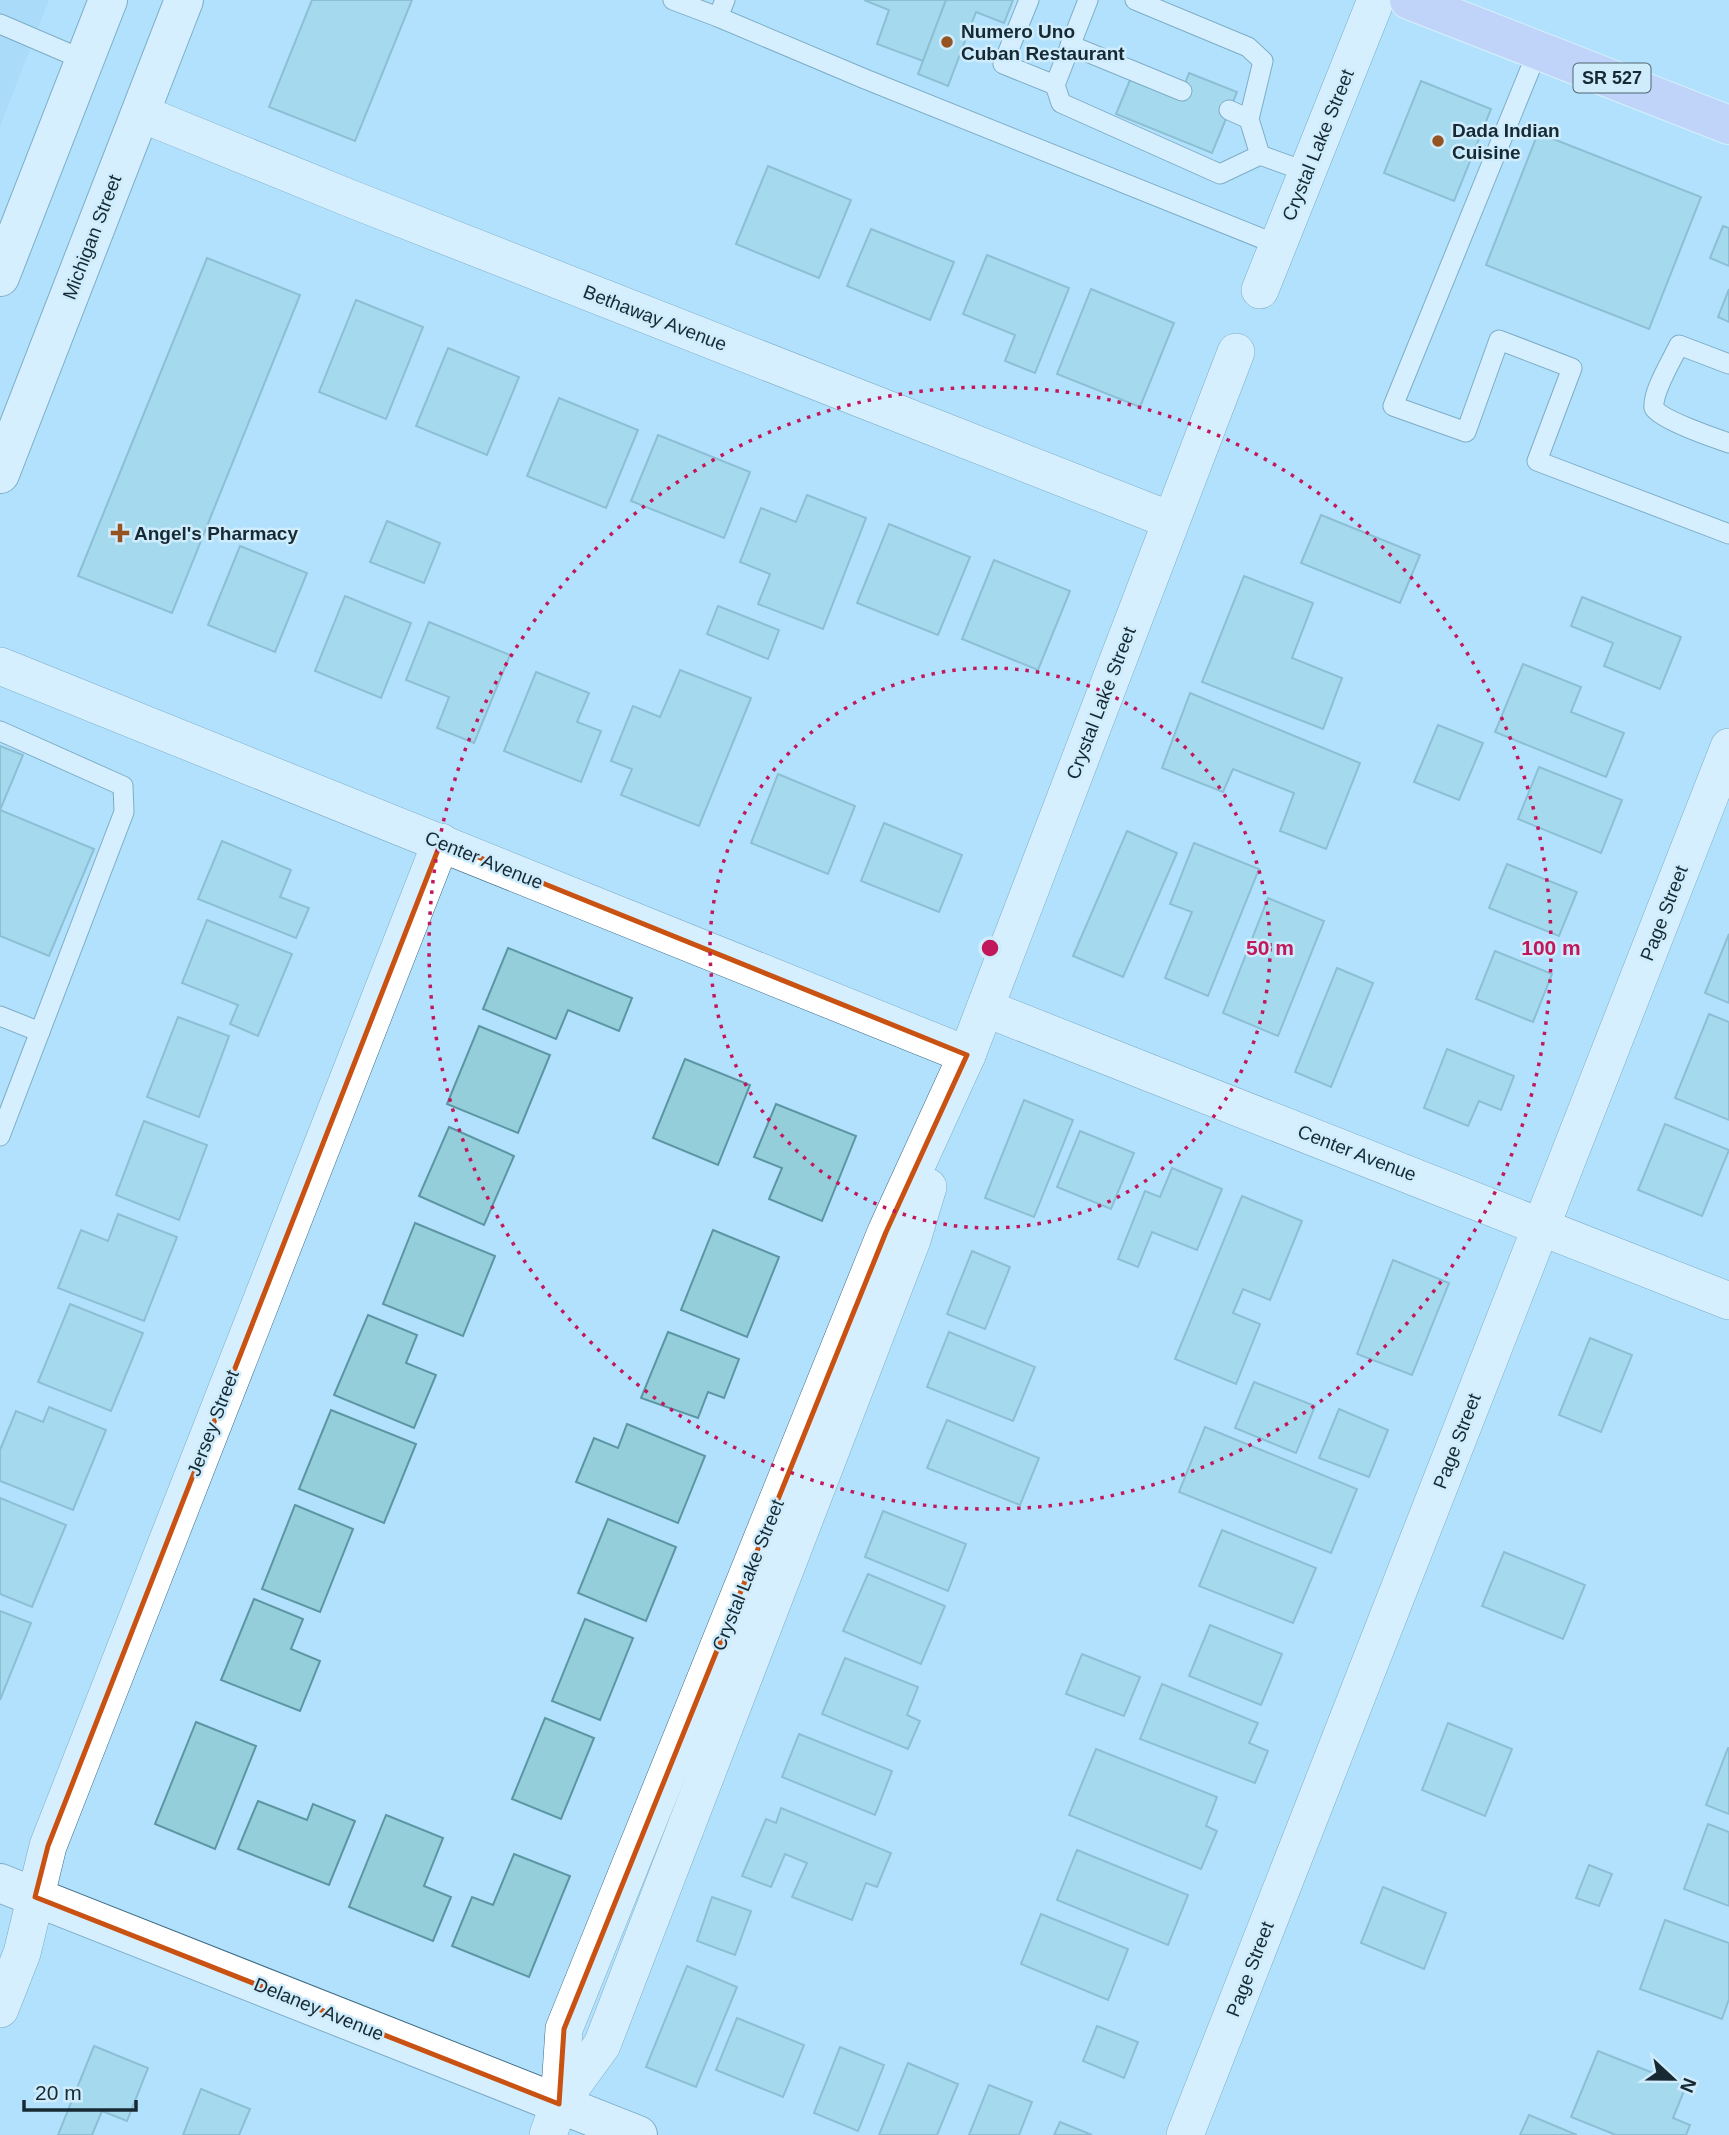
<svg xmlns="http://www.w3.org/2000/svg" width="1729" height="2135" viewBox="0 0 1729 2135" font-family="Arial,sans-serif">
<style>
.built{fill:#9fd6f5}
.building{fill:#94cedb;stroke:#5d96a3;stroke-width:2}
.lines{fill:none;stroke-linecap:round;stroke-linejoin:round}
.service-casing{stroke:#3f6c84;stroke-width:21}
.minor-casing{stroke:#3f6c84;stroke-width:38}
.tertiary-casing{stroke:#3f6c84;stroke-width:40}
.primary-casing{stroke:#fff;stroke-width:40}
.service{stroke:#fff;stroke-width:19}
.minor{stroke:#fff;stroke-width:37}
.tertiary{stroke:#fff;stroke-width:38}
.primary{stroke:#d0c4f6;stroke-width:38}
.marked{fill:none;stroke:#c95212;stroke-width:5;stroke-linejoin:round}
.ring{fill:none;stroke:#c2185b;stroke-width:3.5;stroke-dasharray:3.5 7}
.poi-dot{fill:#955321;stroke:#cfecfc;stroke-width:2.5}
.labels{text-anchor:middle;dominant-baseline:central;stroke-width:5;stroke-linejoin:round;paint-order:stroke}
.shield{fill:#cfecfc;stroke:#4e6470;stroke-width:2}
.shield-label{font-size:18px;font-weight:bold;fill:#172a34}
.poi-label{font-size:19px;font-weight:bold;fill:#172a34;stroke:#cfecfc;text-anchor:start}
.street-label{font-size:19px;fill:#172a34;stroke:#cfecfc}
.centre{fill:#c2185b;stroke:#cfecfc;stroke-width:3.5}
.ring-label{font-size:21px;text-anchor:middle;font-weight:bold;fill:#c2185b;stroke:#cfecfc;stroke-width:5;stroke-linejoin:round;paint-order:stroke}
</style>
<rect width="100%" height="100%" fill="#b2e1fd"/>
<polygon class="built" points="0,0 49,0 0,127"/>
<g class="building">
<polygon points="312,0 412,0 355,141 269,107"/>
<polygon points="864,0 946,0 923,61 877,44 889,10"/>
<polygon points="946,0 1013,0 1004,23 976,12 948,86 918,74"/>
<polygon points="1189,73 1237,92 1212,153 1116,114 1130,80 1179,99"/>
<polygon points="1421,81 1491,109 1454,201 1384,173"/>
<polygon points="1538,133 1701,197 1649,329 1486,265"/>
<polygon points="768,166 851,200 819,278 736,244"/>
<polygon points="1723,226 1729,228 1729,266 1710,258"/>
<polygon points="871,229 954,262 930,320 847,286"/>
<polygon points="987,255 1069,288 1035,373 1005,361 1015,335 963,314"/>
<polygon points="207,258 300,295 172,613 78,576"/>
<polygon points="1091,289 1174,323 1140,407 1057,374"/>
<polygon points="1729,289 1729,322 1718,317"/>
<polygon points="356,300 423,327 386,419 319,392"/>
<polygon points="448,348 519,377 487,455 416,426"/>
<polygon points="559,398 638,430 606,508 527,476"/>
<polygon points="658,435 750,472 724,538 631,501"/>
<polygon points="807,495 866,518 823,629 758,604 770,574 740,562 761,508 796,522"/>
<polygon points="1321,515 1420,555 1400,603 1301,563"/>
<polygon points="387,521 440,543 424,583 370,562"/>
<polygon points="889,524 970,557 938,635 857,603"/>
<polygon points="240,546 307,573 275,652 208,625"/>
<polygon points="994,560 1070,591 1038,670 962,639"/>
<polygon points="1244,576 1313,603 1292,658 1342,678 1323,729 1202,682"/>
<polygon points="345,596 411,623 381,698 315,671"/>
<polygon points="1582,597 1681,637 1660,689 1604,666 1613,643 1571,626"/>
<polygon points="718,606 779,630 768,659 707,634"/>
<polygon points="429,622 510,655 474,743 437,728 449,697 406,680"/>
<polygon points="1523,664 1581,687 1571,712 1624,733 1606,777 1495,732"/>
<polygon points="680,670 751,698 699,826 621,795 632,769 611,761 633,706 660,717"/>
<polygon points="536,672 589,693 577,722 601,731 581,782 504,751"/>
<polygon points="1190,693 1360,763 1326,849 1280,831 1294,793 1233,769 1223,792 1162,768"/>
<polygon points="1438,725 1483,743 1459,800 1414,782"/>
<polygon points="0,746 23,755 0,810 94,849 49,956 0,936"/>
<polygon points="1539,767 1622,800 1601,853 1518,819"/>
<polygon points="778,774 855,806 828,874 751,843"/>
<polygon points="884,823 962,855 939,912 861,881"/>
<polygon points="1127,831 1177,853 1123,977 1073,956"/>
<polygon points="222,841 291,870 280,897 309,908 296,938 198,899"/>
<polygon points="1194,843 1259,869 1208,996 1165,978 1192,912 1170,904"/>
<polygon points="1507,864 1577,892 1559,936 1489,908"/>
<polygon points="1268,898 1324,921 1278,1036 1223,1013"/>
<polygon points="207,920 292,954 258,1036 230,1024 238,1005 182,983"/>
<polygon points="1729,934 1729,1003 1705,993"/>
<polygon points="508,948 632,998 619,1031 568,1010 556,1039 483,1009"/>
<polygon points="1495,951 1552,974 1533,1022 1476,999"/>
<polygon points="1337,968 1373,983 1331,1087 1295,1072"/>
<polygon points="1709,1014 1729,1022 1729,1120 1675,1098"/>
<polygon points="178,1017 229,1036 199,1117 147,1097"/>
<polygon points="479,1026 550,1055 518,1133 447,1104"/>
<polygon points="1447,1049 1514,1076 1501,1110 1479,1101 1468,1126 1424,1108"/>
<polygon points="685,1059 750,1085 718,1165 653,1138"/>
<polygon points="1024,1100 1073,1120 1034,1217 985,1198"/>
<polygon points="776,1104 856,1136 822,1221 769,1199 782,1168 754,1157"/>
<polygon points="144,1121 207,1145 179,1220 116,1195"/>
<polygon points="1665,1124 1729,1150 1702,1216 1638,1190"/>
<polygon points="449,1127 514,1156 484,1225 419,1196"/>
<polygon points="1080,1131 1134,1153 1111,1209 1057,1187"/>
<polygon points="1172,1168 1222,1189 1197,1250 1152,1232 1138,1267 1118,1259 1145,1191 1160,1197"/>
<polygon points="1242,1196 1302,1221 1270,1300 1243,1289 1233,1313 1260,1324 1236,1384 1175,1359"/>
<polygon points="118,1214 177,1237 144,1321 58,1288 81,1230 108,1241"/>
<polygon points="415,1223 495,1256 463,1336 383,1304"/>
<polygon points="713,1230 779,1257 747,1337 681,1310"/>
<polygon points="972,1251 1010,1267 985,1329 947,1314"/>
<polygon points="1393,1260 1449,1283 1412,1375 1357,1354"/>
<polygon points="70,1304 143,1333 111,1411 38,1382"/>
<polygon points="368,1315 417,1335 406,1363 436,1375 414,1428 334,1395"/>
<polygon points="668,1332 739,1359 724,1398 708,1392 698,1418 641,1398"/>
<polygon points="949,1332 1035,1367 1013,1421 927,1387"/>
<polygon points="1590,1338 1632,1355 1601,1432 1559,1415"/>
<polygon points="1254,1382 1315,1406 1296,1453 1235,1428"/>
<polygon points="49,1407 106,1430 73,1510 0,1481 0,1450 16,1411 43,1422"/>
<polygon points="1339,1409 1388,1430 1369,1477 1319,1458"/>
<polygon points="331,1410 416,1444 384,1523 299,1489"/>
<polygon points="947,1420 1039,1458 1020,1505 927,1468"/>
<polygon points="627,1424 705,1456 678,1523 576,1482 594,1438 618,1448"/>
<polygon points="1205,1427 1357,1489 1331,1553 1179,1492"/>
<polygon points="0,1498 66,1525 32,1607 0,1594"/>
<polygon points="295,1505 353,1529 320,1612 262,1589"/>
<polygon points="883,1511 966,1544 948,1591 865,1557"/>
<polygon points="608,1519 676,1547 646,1621 578,1593"/>
<polygon points="1222,1530 1316,1568 1293,1623 1199,1586"/>
<polygon points="1504,1552 1585,1585 1563,1639 1482,1606"/>
<polygon points="868,1574 945,1606 921,1664 843,1631"/>
<polygon points="254,1599 303,1619 291,1649 320,1661 300,1711 221,1680"/>
<polygon points="0,1611 31,1623 0,1700"/>
<polygon points="585,1619 633,1638 600,1720 552,1701"/>
<polygon points="1210,1625 1282,1654 1261,1705 1189,1676"/>
<polygon points="1082,1654 1140,1677 1124,1716 1066,1694"/>
<polygon points="845,1658 918,1687 907,1715 920,1721 908,1749 822,1714"/>
<polygon points="1162,1684 1258,1723 1249,1743 1268,1751 1255,1783 1140,1739"/>
<polygon points="545,1718 594,1738 561,1819 512,1799"/>
<polygon points="196,1722 256,1746 215,1849 155,1824"/>
<polygon points="1448,1723 1512,1749 1485,1816 1422,1790"/>
<polygon points="799,1734 892,1771 875,1815 782,1777"/>
<polygon points="1728,1748 1729,1748 1729,1814 1706,1805"/>
<polygon points="1096,1749 1217,1797 1206,1826 1217,1831 1201,1869 1069,1815"/>
<polygon points="258,1801 307,1820 313,1804 355,1821 329,1885 238,1849"/>
<polygon points="781,1808 891,1853 877,1887 866,1883 852,1920 792,1897 807,1863 785,1854 771,1887 742,1876 766,1819 776,1823"/>
<polygon points="386,1815 443,1838 424,1886 451,1897 433,1941 349,1907"/>
<polygon points="1708,1824 1729,1832 1729,1906 1684,1889"/>
<polygon points="1077,1850 1188,1895 1168,1945 1057,1900"/>
<polygon points="514,1854 570,1876 529,1977 452,1946 472,1897 493,1905"/>
<polygon points="1589,1865 1612,1874 1599,1906 1576,1898"/>
<polygon points="1383,1887 1446,1913 1424,1969 1361,1943"/>
<polygon points="712,1897 751,1911 735,1955 697,1941"/>
<polygon points="1041,1914 1128,1949 1108,2000 1021,1964"/>
<polygon points="1665,1920 1729,1943 1729,1999 1722,2019 1640,1989"/>
<polygon points="687,1966 737,1987 696,2087 646,2067"/>
<polygon points="737,2018 804,2045 783,2097 716,2070"/>
<polygon points="1097,2026 1138,2042 1124,2078 1083,2061"/>
<polygon points="94,2046 148,2068 127,2121 102,2111 92,2135 58,2135"/>
<polygon points="840,2047 884,2065 858,2131 814,2113"/>
<polygon points="1598,2051 1686,2086 1673,2118 1690,2125 1686,2135 1616,2135 1571,2117"/>
<polygon points="908,2063 958,2084 937,2135 879,2135"/>
<polygon points="989,2085 1032,2102 1019,2135 969,2135"/>
<polygon points="201,2089 250,2109 239,2135 183,2135"/>
<polygon points="1529,2115 1577,2135 1520,2135"/>
<polygon points="1060,2122 1092,2135 1054,2135"/>
</g>
<g class="lines">
<g class="service-casing">
<g id="service">
<polyline points="673,0 718,17"/>
<polyline points="725,0 718,17 865,79 1278,245"/>
<polyline points="1029,0 1003,64 1055,85"/>
<polyline points="1088,0 1055,85 1061,103 1220,174 1260,155 1307,172"/>
<polyline points="1135,0 1248,47 1263,61 1249,119 1260,155"/>
<polyline points="0,24 84,60"/>
<polyline points="1070,45 1182,91"/>
<polyline points="1538,50 1393,406 1466,432 1499,340 1572,368 1537,461 1729,534"/>
<polyline points="1229,110 1249,119"/>
<path d="M1729,364L1679,345C1672,360 1652,392 1654,408C1656,418 1717,439 1729,443"/>
<polyline points="0,731 123,786 124,812 0,1136"/>
<polyline points="0,1016 40,1032"/>
</g>
</g>
<g class="minor-casing">
<g id="minor">
<polyline points="140,113 354,200 1170,520"/>
<polyline points="1260,290 1376,0"/>
<polyline points="0,666 967,1055"/>
<polyline points="985,1008 1729,1301"/>
<polyline points="0,2009 22,1953 48,1846 441,842"/>
<polyline points="559,2104 564,2029 886,1232 967,1055 1236,352"/>
<polyline points="548,2135 559,2104 602,2045 912,1240 928,1187"/>
<polyline points="1185,2135 1729,747"/>
</g>
</g>
<g class="tertiary-casing">
<g id="tertiary">
<polyline points="0,277 108,0"/>
<polyline points="0,474 184,0"/>
<polyline points="0,1883 638,2135"/>
</g>
</g>
<g class="primary-casing">
<polyline id="primary" points="1409,0 1729,125"/>
</g>
<use href="#service" class="service"/>
<use href="#minor" class="minor"/>
<use href="#tertiary" class="tertiary"/>
<use href="#primary" class="primary"/>
</g>
<path d="M0 0H1729V2135H0ZM441,842L967,1055L886,1232L564,2029L559,2104L35,1897L48,1846Z" fill="#b2e1fd" fill-opacity=".55" fill-rule="evenodd"/>
<path class="marked" d="M441,842L967,1055L886,1232L564,2029L559,2104L35,1897L48,1846Z"/>
<g class="ring">
<circle cx="990" cy="948" r="280"/>
<circle cx="990" cy="948" r="561"/>
</g>
<g class="poi-dot">
<circle cx="947" cy="42" r="7"/>
<circle cx="1438" cy="141" r="7"/>
<path d="M116.5 522.5h7v7h7v7h-7v7h-7v-7h-7v-7h7z"/>
</g>
<g class="labels">
<rect class="shield" x="1573.5" y="63.5" width="77" height="29" rx="5"/>
<g class="shield-label">
<text x="1612" y="78">SR 527</text>
</g>
<g class="poi-label">
<text x="961" y="31">Numero Uno<tspan x="961" dy="22">Cuban Restaurant</tspan></text>
<text x="1452" y="130">Dada Indian<tspan x="1452" dy="22">Cuisine</tspan></text>
<text x="134" y="533">Angel's Pharmacy</text>
</g>
<g class="street-label">
<text transform="translate(1318 145) rotate(-68)">Crystal Lake Street</text>
<text transform="translate(92 237) rotate(-69)">Michigan Street</text>
<text transform="translate(655 318) rotate(21)">Bethaway Avenue</text>
<text transform="translate(1101 703) rotate(-69)">Crystal Lake Street</text>
<text transform="translate(484 860) rotate(22)">Center Avenue</text>
<text transform="translate(1664 913) rotate(-69)">Page Street</text>
<text transform="translate(1357 1153) rotate(21)">Center Avenue</text>
<text transform="translate(213 1423) rotate(-69)">Jersey Street</text>
<text transform="translate(1457 1441) rotate(-69)">Page Street</text>
<text transform="translate(748 1575) rotate(-68)">Crystal Lake Street</text>
<text transform="translate(1250 1969) rotate(-69)">Page Street</text>
<text transform="translate(319 2009) rotate(22)">Delaney Avenue</text>
</g>
</g>
<circle cx="990" cy="948" r="10" class="centre"/>
<g class="ring-label">
<text x="1270" y="955">50 m</text>
<text x="1551" y="955">100 m</text>
</g>
<g transform="translate(1673 2079) rotate(112)" stroke="#cfecfc" stroke-width="5" paint-order="stroke">
<path d="M0-5L12 26L0 18L-12 26Z" fill="#172a34"/>
<text y="-10" font-size="19" font-weight="bold" text-anchor="middle" fill="#172a34">N</text>
</g>
<path d="M24 2100v10h112v-10" fill="none" stroke="#172a34" stroke-width="3.5"/>
<text x="35" y="2100" font-size="21" fill="#172a34" stroke="#cfecfc" stroke-width="5" paint-order="stroke">20 m</text>
</svg>
